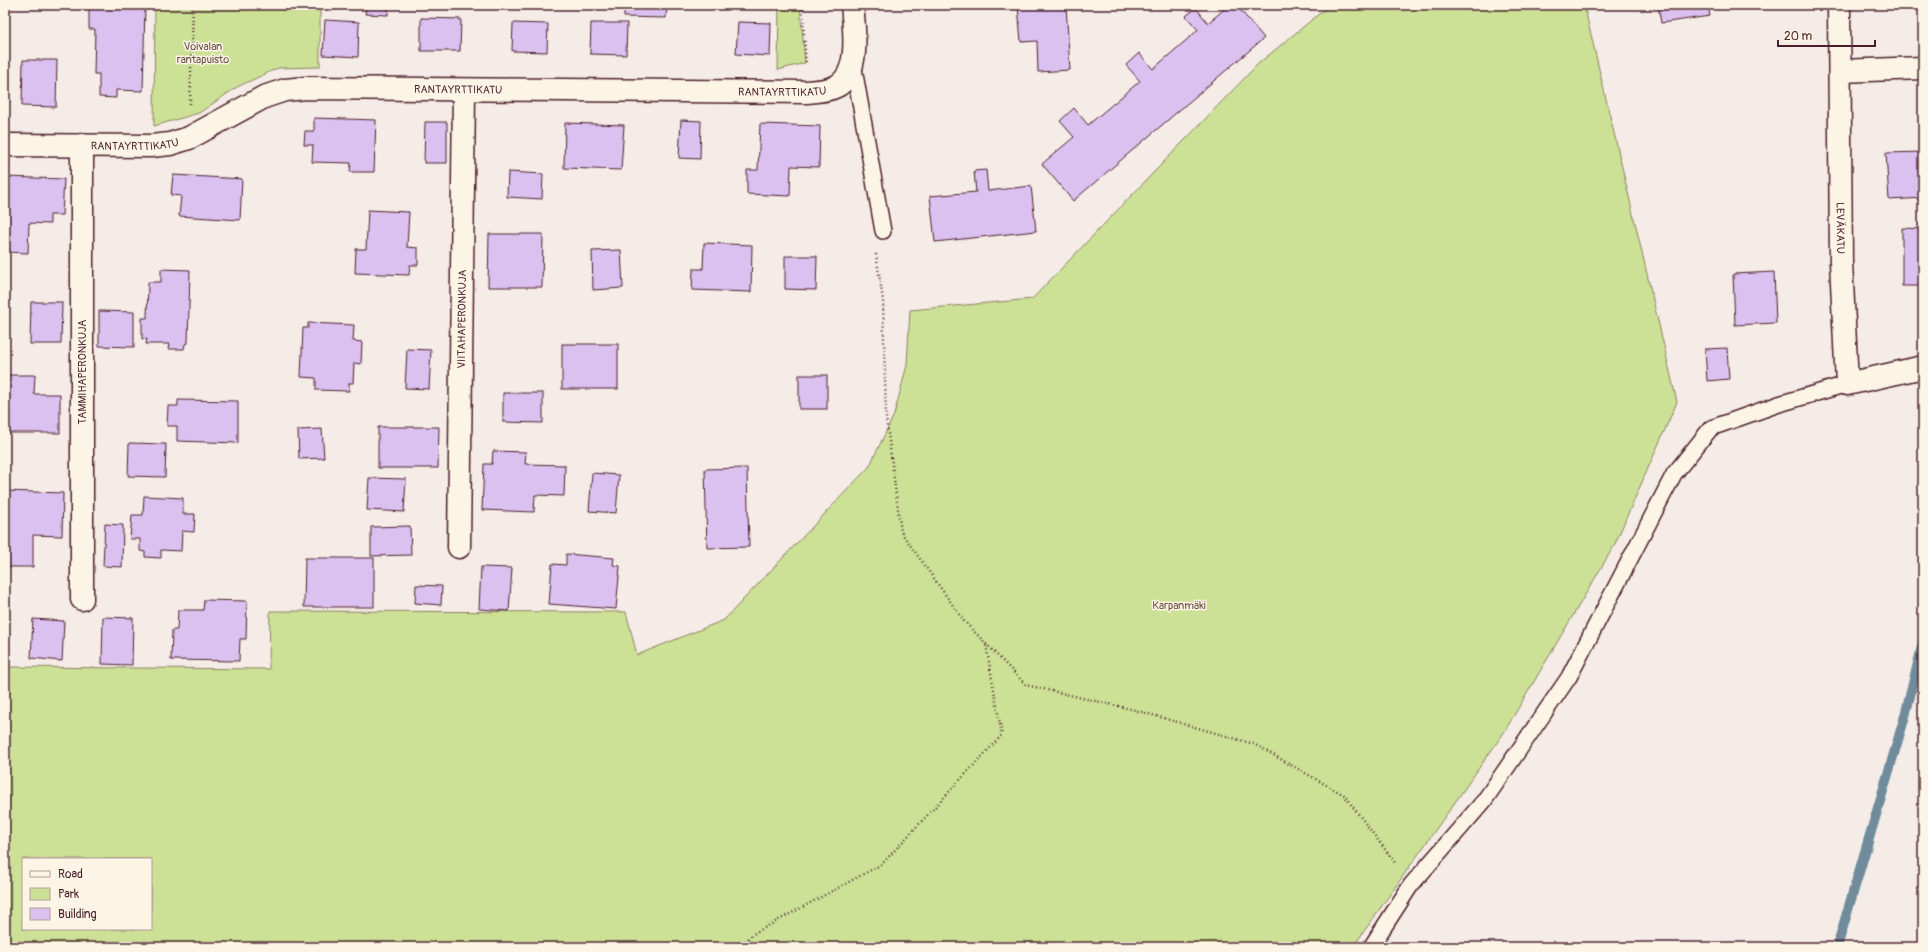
<svg xmlns="http://www.w3.org/2000/svg" width="1928" height="952" viewBox="0 0 1928 952" font-family="Pangolin,sans-serif">
<style>
.green{fill:#cce196;stroke:#8b8060;fill-rule:evenodd}
.lines{fill:none;stroke-linecap:round;stroke-linejoin:round}
.stream{stroke:#6f8c9c;stroke-width:10}
.building{fill:#dbc1f0;stroke:#4a1f2b}
.service-casing{stroke:#4a1f2b;stroke-width:18}
.minor-casing{stroke:#4a1f2b;stroke-width:25}
.path{stroke:#4a1f2b;stroke-width:2.5;stroke-dasharray:1 3;stroke-linecap:butt}
.service{stroke:#fcf5e5;stroke-width:15}
.minor{stroke:#fcf5e5;stroke-width:22}
.labels{text-anchor:middle;dominant-baseline:central;stroke-width:3;stroke-linejoin:round;paint-order:stroke}
.park-label{font-size:11px;fill:#6a5046;stroke:#fcf5e5}
.street-label{font-size:11px;fill:#4a1f2b;stroke:#fcf5e5}
</style>
<rect width="100%" height="100%" fill="#f5ebe7"/>
<filter id="ink" filterUnits="userSpaceOnUse"><feTurbulence type="fractalNoise" baseFrequency=".025" numOctaves="2"/><feDisplacementMap in="SourceGraphic" scale="8" xChannelSelector="R" yChannelSelector="G"/><feConvolveMatrix kernelMatrix="1 2 1 2 8 2 1 2 1" color-interpolation-filters="sRGB"/></filter>
<g filter="url(#ink)">
<g class="green">
<polygon points="155,5 320,5 320,67 278,68 237,87 199,113 154,126"/>
<polygon points="779,5 800,5 805,63 778,70"/>
<path d="M1330,5H1584L1677,402L1614,546L1503,734L1353,947H5V667L269,669L270,611L626,612L637,655L724,620L869,467L894,415L907,365L910,310L1032,299L1259,63ZM23,859H151V929H23Z"/>
</g>
<g class="lines">
<polyline class="stream" points="1837,947 1905,716 1923,643"/>
</g>
<g class="building">
<polygon points="89,5 145,5 143,91 116,90 116,98 99,97 99,74 94,74 95,29 89,29"/>
<polygon points="342,5 400,5 400,8 388,7 388,15 365,14 366,7"/>
<polygon points="624,5 667,5 666,18 624,17"/>
<rect x="735" y="5" width="19" height="2"/>
<polygon points="997,5 1066,5 1070,70 1038,72 1037,41 1021,42 1018,6 998,8"/>
<polygon points="1229,5 1236,5 1264,38 1073,201 1042,164 1074,137 1060,121 1074,108 1088,125 1140,81 1126,65 1139,53 1153,69 1198,30 1186,16 1196,8 1208,23"/>
<polygon points="1658,5 1717,5 1708,6 1710,16 1661,23"/>
<polygon points="421,18 461,19 460,51 421,51"/>
<polygon points="325,20 359,22 358,57 323,55"/>
<polygon points="738,22 771,23 770,56 736,54"/>
<polygon points="513,23 548,24 547,52 512,51"/>
<polygon points="591,23 627,23 626,55 590,54"/>
<polygon points="23,60 57,60 56,107 22,106"/>
<polygon points="314,118 376,120 374,172 350,172 351,163 312,162 313,145 304,145 305,131 314,131"/>
<polygon points="681,120 701,121 700,159 679,158"/>
<polygon points="425,122 447,122 447,163 424,163"/>
<polygon points="565,123 624,125 621,170 564,168"/>
<polygon points="760,124 820,126 819,167 791,166 790,196 747,194 747,170 758,170"/>
<polygon points="1923,152 1923,198 1889,200 1886,153"/>
<polygon points="986,170 988,191 1031,186 1036,231 935,242 930,196 976,192 974,171"/>
<polygon points="508,172 543,174 542,199 507,197"/>
<polygon points="173,175 242,179 240,220 179,216 181,196 171,195"/>
<polygon points="5,177 64,179 62,215 50,215 50,224 29,223 28,253 5,252"/>
<polygon points="368,210 409,212 407,247 418,248 418,265 410,265 409,275 355,273 356,249 366,249"/>
<polygon points="1902,228 1923,229 1923,286 1902,286"/>
<polygon points="489,234 543,234 542,287 488,287"/>
<polygon points="704,243 752,245 751,292 692,290 693,269 703,269"/>
<polygon points="621,250 623,288 593,290 592,251"/>
<polygon points="785,256 817,256 816,290 785,289"/>
<polygon points="161,269 190,270 188,343 185,344 184,349 168,349 169,344 146,344 147,339 142,339 142,318 147,318 148,282 161,282"/>
<polygon points="1774,272 1776,323 1735,325 1733,274"/>
<rect x="5" y="293" width="1" height="28"/>
<polygon points="31,302 62,302 61,344 30,344"/>
<polygon points="99,311 134,312 134,347 99,346"/>
<polygon points="308,323 354,325 353,341 362,342 361,364 354,363 353,383 349,383 349,391 316,390 316,378 301,377 303,328 308,328"/>
<rect x="562" y="344" width="56" height="45"/>
<polygon points="1727,348 1729,379 1707,381 1705,349"/>
<polygon points="407,349 431,350 429,389 405,388"/>
<polygon points="5,375 35,375 34,394 60,394 60,433 5,433"/>
<rect x="799" y="375" width="28" height="34"/>
<polygon points="503,393 543,393 543,423 503,422"/>
<polygon points="178,400 238,401 238,443 177,441 177,426 167,426 168,406 178,406"/>
<polygon points="378,427 439,427 438,468 378,468"/>
<polygon points="322,429 324,458 299,459 298,430"/>
<polygon points="129,443 166,444 165,477 128,476"/>
<polygon points="493,451 526,452 525,464 565,465 564,496 535,495 534,512 482,510 484,464 492,464"/>
<polygon points="747,468 749,547 707,548 705,469"/>
<polygon points="592,473 619,475 616,513 589,511"/>
<polygon points="369,478 406,479 404,512 367,510"/>
<polygon points="5,491 63,493 62,536 33,535 33,567 5,567"/>
<polygon points="144,496 183,498 183,514 195,514 194,532 182,531 181,551 161,550 161,558 145,557 145,552 140,551 140,539 130,539 132,515 143,515"/>
<polygon points="105,524 123,525 122,567 103,566"/>
<polygon points="410,526 411,555 371,556 371,527"/>
<polygon points="566,554 614,558 613,565 620,566 616,609 549,604 552,564 566,565"/>
<polygon points="305,558 374,558 374,607 304,607"/>
<polygon points="481,567 512,568 509,611 479,609"/>
<polygon points="416,585 442,586 441,605 415,603"/>
<polygon points="204,600 247,601 246,639 240,639 239,661 171,660 172,630 177,630 178,610 203,610"/>
<polygon points="103,617 133,618 132,665 102,664"/>
<polygon points="33,619 64,621 62,661 31,658"/>
</g>
<g class="lines">
<g class="service-casing">
<g id="service">
<polyline points="853,63 883,231"/>
<polyline points="1371,947 1411,885 1484,801 1569,677 1674,474 1711,428 1779,404 1847,384"/>
</g>
</g>
<g class="minor-casing">
<g id="minor">
<path id="s1" d="M1839,5L1841,262L1847,384L1923,367"/>
<polyline points="1840,71 1923,68"/>
<path id="s2" d="M5,145L151,146L170,144L189,138L264,97L285,90L306,88L807,92C817,91 828,91 837,86C861,73 854,27 852,5"/>
<path id="s3" d="M459,547L464,90"/>
<polyline points="82,599 82,145"/>
</g>
</g>
<g class="path">
<polyline points="802,5 806,64"/>
<polyline points="190,104 193,5"/>
<polyline points="876,254 883,300 886,418 901,532 964,621 1026,685 1135,710 1254,744 1344,795 1396,864"/>
<polyline points="739,947 753,934 882,864 1002,735 986,645"/>
</g>
<use href="#service" class="service"/>
<use href="#minor" class="minor"/>
</g>
</g>
<g class="labels">
<g class="park-label">
<text x="203" y="46">Voivalan<tspan x="203" dy="13">rantapuisto</tspan></text>
<text x="1179" y="605">Karpanmäki</text>
</g>
<g class="street-label">
<text stroke="none"><textPath href="#s2" startOffset="466">RANTAYRTTIKATU</textPath></text>
<text stroke="none"><textPath href="#s2" startOffset="790">RANTAYRTTIKATU</textPath></text>
<text stroke="none"><textPath href="#s2" startOffset="130">RANTAYRTTIKATU</textPath></text>
<text stroke="none"><textPath href="#s1" startOffset="223">LEVÄKATU</textPath></text>
<text stroke="none"><textPath href="#s3" startOffset="228">VIITAHAPERONKUJA</textPath></text>
<text transform="translate(82 372) rotate(-90)">TAMMIHAPERONKUJA</text>
</g>
</g>
<rect width="1928" height="952" fill="none" stroke="#fcf5e5" stroke-width="20"/>
<rect x="10" y="10" width="1908" height="932" fill="none" stroke="#4a1f2b" stroke-width="1.5" filter="url(#ink)"/>
<rect x="22" y="858" width="130" height="72" fill="#fcf5e5" stroke="#b59f9b"/>
<rect x="30" y="871" width="20" height="6" fill="#fcf5e5" stroke="#b59f9b"/>
<text x="58" y="878" font-size="12" fill="#4a1f2b">Road</text>
<rect x="30" y="888" width="20" height="12" fill="#cce196" stroke="#b59f9b"/>
<text x="58" y="898" font-size="12" fill="#4a1f2b">Park</text>
<rect x="30" y="908" width="20" height="12" fill="#dbc1f0" stroke="#b59f9b"/>
<text x="58" y="918" font-size="12" fill="#4a1f2b">Building</text>
<path d="M1778 40v6h97v-6" fill="none" stroke="#4a1f2b" stroke-width="2"/>
<text x="1784" y="40" font-size="12" fill="#4a1f2b" stroke="#fcf5e5" stroke-width="3" paint-order="stroke">20 m</text>
</svg>
